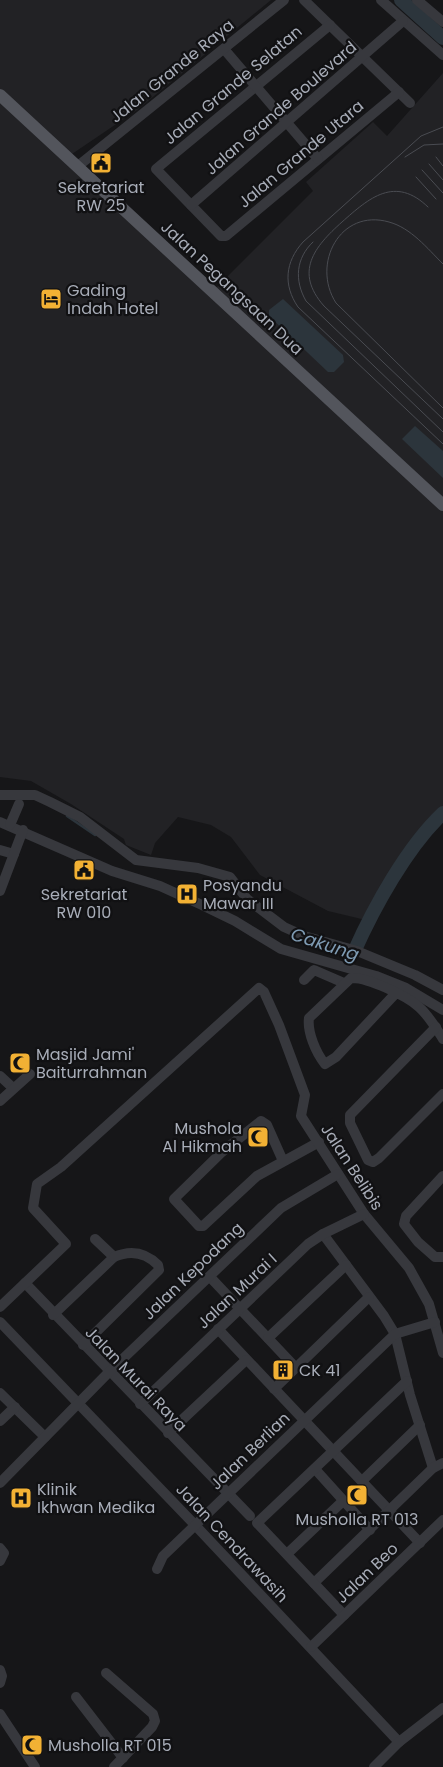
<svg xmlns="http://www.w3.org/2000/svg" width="443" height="1767" viewBox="0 0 443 1767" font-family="Poppins,sans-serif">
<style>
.built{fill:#222225}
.water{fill:#2c353c}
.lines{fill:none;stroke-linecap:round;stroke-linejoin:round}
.stream{stroke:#2c353c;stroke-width:2.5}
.river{stroke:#2c353c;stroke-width:14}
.minor{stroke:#37383d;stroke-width:10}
.major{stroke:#53555c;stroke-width:12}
.tram{stroke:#4a4c52;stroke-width:1}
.labels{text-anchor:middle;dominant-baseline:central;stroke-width:4.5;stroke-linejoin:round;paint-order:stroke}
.street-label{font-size:16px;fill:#a8adb8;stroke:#111113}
.poi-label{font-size:16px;fill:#a8adb8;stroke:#111113;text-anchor:start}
.water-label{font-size:18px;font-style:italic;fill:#7f9bb3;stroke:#111113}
</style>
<rect width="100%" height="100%" fill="#161618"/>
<polygon class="built" points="0,0 271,0 137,110 72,154 215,289 313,191 306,182 373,122 387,136 443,73 443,819 424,837 370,921 328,911 260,875 231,837 211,825 178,817 155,843 151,855 126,845 124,839 71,804 31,781 0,777"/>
<g class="water">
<polygon points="283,299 343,355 344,362 334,372 328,372 269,316 269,310"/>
<polygon points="415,426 443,451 443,478 402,439"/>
</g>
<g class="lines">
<polyline class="stream" points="67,816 95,835"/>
<g class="river">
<polyline points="401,0 443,38"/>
<path d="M354,952C374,907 407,847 443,813"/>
</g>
<g class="minor">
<polyline points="304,0 410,103"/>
<polyline points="381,0 443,55"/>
<polyline points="417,0 443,22"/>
<polyline points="330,25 156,169 221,236 226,236 399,92"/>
<polyline points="224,49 318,159"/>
<polyline points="78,166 284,0"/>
<polyline points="191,205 403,21"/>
<polyline points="0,795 35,795 50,802 80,817 136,860 198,868 230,877 247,899 284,927 304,936 357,951 415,975 443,990"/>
<polyline points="0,822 112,871 160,886 202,905 235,921 281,949 376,976 406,988 443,1010"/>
<polyline points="10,825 19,804"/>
<polyline points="0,850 14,854"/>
<polyline points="0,891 23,830"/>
<polyline points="304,980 314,970 344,983"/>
<path d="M396,993L336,1057L325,1064C316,1053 307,1032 309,1018L351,978C367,977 407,996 419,1007C429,1016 436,1028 443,1039"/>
<polyline points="436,1027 350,1115 350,1123 368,1160 373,1162 379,1158 443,1094"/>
<polyline points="0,1076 13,1088"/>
<polyline points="0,1101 30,1074"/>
<polyline points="283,1161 267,1125 261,1121 222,1152 174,1199 199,1226 203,1226 257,1176 319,1142"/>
<polyline points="443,1176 406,1216 404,1224 418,1242 435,1257 443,1257"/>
<polyline points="323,1234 384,1316 395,1334 410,1395 433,1468"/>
<polyline points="210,1277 296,1368"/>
<polyline points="25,1283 250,1516"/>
<polyline points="0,1307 66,1244 33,1208 37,1184 61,1167 259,988 264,992 279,1025 305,1095 301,1116 364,1214 409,1268 429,1304 443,1353"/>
<polyline points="53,1315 114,1257 95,1239"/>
<polyline points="0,1322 195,1525 399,1742"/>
<polyline points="218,1329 420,1543"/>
<polyline points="268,1338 346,1265"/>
<path d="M83,1345L159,1270L158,1265C145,1252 130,1250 114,1257"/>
<polyline points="274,1389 369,1297"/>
<polyline points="0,1393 45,1437"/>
<polyline points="140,1404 308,1244 323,1234 364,1214"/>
<polyline points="0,1421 15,1407"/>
<polyline points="168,1433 246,1360"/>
<polyline points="315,1469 370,1530"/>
<polyline points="362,1481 420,1425"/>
<polyline points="0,1483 110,1371 281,1208 338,1174"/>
<polyline points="0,1548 4,1553 0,1561"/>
<polyline points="287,1554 343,1501"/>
<polyline points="157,1569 163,1556 395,1334 435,1322"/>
<polyline points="314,1583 433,1468 443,1463"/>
<polyline points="344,1615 257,1523 407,1381"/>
<polyline points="311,1647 443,1520"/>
<polyline points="0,1670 2,1676 0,1683"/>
<polyline points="106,1673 153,1714 155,1721 152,1727 114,1767"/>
<polyline points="76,1697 123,1758"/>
<polyline points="0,1714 35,1767"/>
<polyline points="374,1767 399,1742 443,1708"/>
</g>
<polyline class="major" points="0,95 443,505"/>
<g class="tram">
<path d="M443,127L421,136L303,242C285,262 283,285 298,307L443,444"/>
<polyline points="405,157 424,145 443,144"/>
<polyline points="436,157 443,166"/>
<polyline points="429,164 443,180"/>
<polyline points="422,170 443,193"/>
<polyline points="416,177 436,199"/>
<path d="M428,207C395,175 369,198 342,222C314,247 294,272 324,306L443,419"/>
<path d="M313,242C296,258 294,280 306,301L443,432"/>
<path d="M443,264C427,248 411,228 389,222C340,208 311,264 336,303L443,408"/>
</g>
</g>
<defs>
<g id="civic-square" transform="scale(1.125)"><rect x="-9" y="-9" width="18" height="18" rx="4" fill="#f2b134" stroke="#111113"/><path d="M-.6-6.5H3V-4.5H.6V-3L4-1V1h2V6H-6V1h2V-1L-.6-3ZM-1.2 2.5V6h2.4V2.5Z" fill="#111"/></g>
<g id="hotel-square" transform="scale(1.125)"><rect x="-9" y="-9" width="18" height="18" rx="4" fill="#f2b134" stroke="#111113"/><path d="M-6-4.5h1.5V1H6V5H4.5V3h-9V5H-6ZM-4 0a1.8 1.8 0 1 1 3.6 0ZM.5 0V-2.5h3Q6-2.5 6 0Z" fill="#111"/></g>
<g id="hospital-square" transform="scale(1.125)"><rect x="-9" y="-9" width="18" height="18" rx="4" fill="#f2b134" stroke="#111113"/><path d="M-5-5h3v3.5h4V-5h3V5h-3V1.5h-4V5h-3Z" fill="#111"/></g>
<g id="mosque-square" transform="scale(1.125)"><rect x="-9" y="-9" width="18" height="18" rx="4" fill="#f2b134" stroke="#111113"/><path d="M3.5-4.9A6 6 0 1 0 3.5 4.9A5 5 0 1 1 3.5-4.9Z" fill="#111"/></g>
<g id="building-square" transform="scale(1.125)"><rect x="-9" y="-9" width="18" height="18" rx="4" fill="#f2b134" stroke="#111113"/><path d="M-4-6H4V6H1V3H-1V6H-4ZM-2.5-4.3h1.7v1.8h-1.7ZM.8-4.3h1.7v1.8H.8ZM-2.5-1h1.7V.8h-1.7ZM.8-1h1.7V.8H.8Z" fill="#111"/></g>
</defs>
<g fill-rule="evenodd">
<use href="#civic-square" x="101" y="163"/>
<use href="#hotel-square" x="51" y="299"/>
<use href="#civic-square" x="84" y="870"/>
<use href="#hospital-square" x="187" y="894"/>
<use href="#mosque-square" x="20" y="1063"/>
<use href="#mosque-square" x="258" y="1137"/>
<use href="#building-square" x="283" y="1370"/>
<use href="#mosque-square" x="357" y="1495"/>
<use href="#hospital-square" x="21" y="1498"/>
<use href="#mosque-square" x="32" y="1745"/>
</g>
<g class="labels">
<g class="street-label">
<text transform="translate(172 71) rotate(-39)">Jalan Grande Raya</text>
<text transform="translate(233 85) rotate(-40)">Jalan Grande Selatan</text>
<text transform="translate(281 108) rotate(-41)">Jalan Grande Boulevard</text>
<text transform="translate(301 154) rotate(-40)">Jalan Grande Utara</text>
<text transform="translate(232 288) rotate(43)">Jalan Pegangsaan Dua</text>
<text transform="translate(352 1167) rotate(57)">Jalan Belibis</text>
<text transform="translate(193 1271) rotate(-44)">Jalan Kepodang</text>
<text transform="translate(237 1291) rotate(-43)">Jalan Murai I</text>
<text transform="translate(136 1379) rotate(46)">Jalan Murai Raya</text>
<text transform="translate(250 1451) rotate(-44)">Jalan Berlian</text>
<text transform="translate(232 1543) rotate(47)">Jalan Cendrawasih</text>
<text transform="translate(367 1573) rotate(-44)">Jalan Beo</text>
</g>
<g class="poi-label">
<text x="101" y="187" text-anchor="middle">Sekretariat<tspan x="101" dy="18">RW 25</tspan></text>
<text x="67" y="290">Gading<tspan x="67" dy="18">Indah Hotel</tspan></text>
<text x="203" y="885">Posyandu<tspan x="203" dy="18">Mawar III</tspan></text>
<text x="84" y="894" text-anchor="middle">Sekretariat<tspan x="84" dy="18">RW 010</tspan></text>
<text x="36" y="1054">Masjid Jami'<tspan x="36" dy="18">Baiturrahman</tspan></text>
<text x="242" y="1128" text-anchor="end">Mushola<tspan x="242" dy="18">Al Hikmah</tspan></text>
<text x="299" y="1370">CK 41</text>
<text x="37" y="1489">Klinik<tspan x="37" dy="18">Ikhwan Medika</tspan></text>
<text x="357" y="1519" text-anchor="middle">Musholla RT 013</text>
<text x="48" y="1745">Musholla RT 015</text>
</g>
<g class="water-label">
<text transform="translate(325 944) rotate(18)">Cakung</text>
</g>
</g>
</svg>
